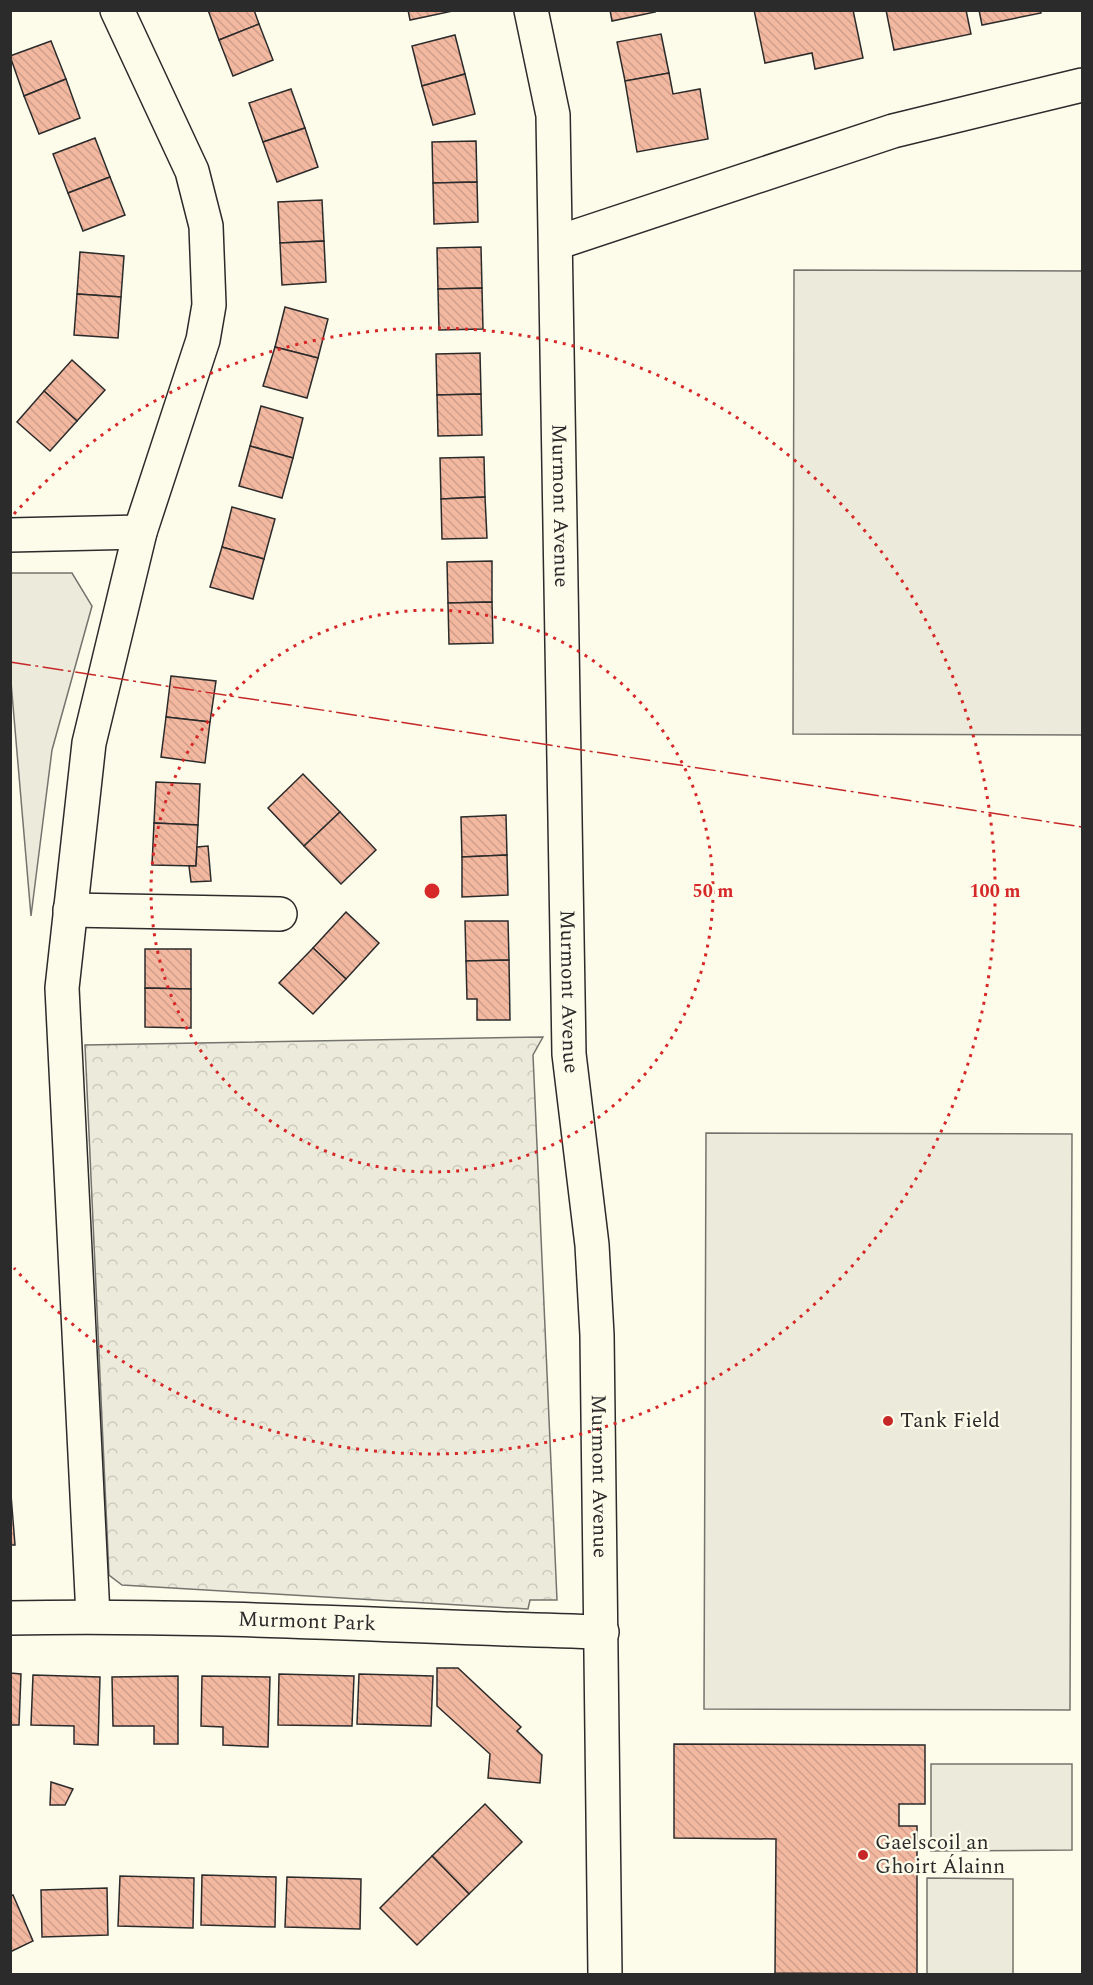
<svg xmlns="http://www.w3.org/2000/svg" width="1093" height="1985" viewBox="0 0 1093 1985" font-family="Spectral,serif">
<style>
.grass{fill:#ecebdb;stroke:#74746e;stroke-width:1.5}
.forest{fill:url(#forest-crowns);stroke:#74746e;stroke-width:1.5}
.building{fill:url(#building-back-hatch);stroke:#2b2b2b;stroke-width:1.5}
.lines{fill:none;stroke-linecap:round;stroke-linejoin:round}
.minor-casing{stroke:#2b2b2b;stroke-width:36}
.minor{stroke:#fdfbea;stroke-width:33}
.power{stroke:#c62828;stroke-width:1.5;stroke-dasharray:21 4.5 3 4.5;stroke-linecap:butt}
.ring{fill:none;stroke:#d62828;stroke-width:3;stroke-dasharray:3 6}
.poi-dot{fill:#c62828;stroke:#fdfbea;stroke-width:2}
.labels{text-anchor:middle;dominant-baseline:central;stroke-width:4.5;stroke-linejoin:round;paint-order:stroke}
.street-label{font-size:21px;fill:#2b2b2b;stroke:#fdfbea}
.poi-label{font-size:21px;fill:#2b2b2b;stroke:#fdfbea;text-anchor:start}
.centre{fill:#d62828;stroke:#fdfbea;stroke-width:3}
.ring-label{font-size:18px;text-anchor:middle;font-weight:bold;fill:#d62828;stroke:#fdfbea;stroke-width:4.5;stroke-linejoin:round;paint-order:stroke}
</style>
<defs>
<pattern id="forest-crowns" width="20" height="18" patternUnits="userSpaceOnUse" patternTransform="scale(1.5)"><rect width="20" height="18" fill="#ecebdb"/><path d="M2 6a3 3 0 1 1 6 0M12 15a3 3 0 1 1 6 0" fill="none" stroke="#cbcabc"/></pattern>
<pattern id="building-back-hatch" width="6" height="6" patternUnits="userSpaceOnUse" patternTransform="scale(1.5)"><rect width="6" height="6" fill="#f2b8a0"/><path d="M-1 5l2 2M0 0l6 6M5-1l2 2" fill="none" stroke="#d09e8a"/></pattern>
</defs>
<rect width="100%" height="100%" fill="#fdfbea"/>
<g class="grass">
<polygon points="794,270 1082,271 1082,735 793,734"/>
<polygon points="10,573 72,573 92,606 52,750 31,916 11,682"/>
<polygon points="706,1133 1072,1134 1070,1710 704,1709"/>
<polygon points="931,1764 1072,1764 1072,1850 931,1851"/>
<polygon points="927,1878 1013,1879 1013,1974 927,1974"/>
</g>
<polygon class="forest" points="543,1037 533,1055 557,1600 530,1600 528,1609 122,1585 109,1575 85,1045"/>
<g class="building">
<polygon points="208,10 254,10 259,24 219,40"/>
<polygon points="408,10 453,10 453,11 410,20"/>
<polygon points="610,10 654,10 655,12 612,21"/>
<polygon points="754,10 853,10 863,58 815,69 812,53 765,63"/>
<polygon points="886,10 966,10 971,34 894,50"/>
<polygon points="979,10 1040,10 1041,13 982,25"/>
<polygon points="259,24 273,60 233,76 219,40"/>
<polygon points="661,34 669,73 625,81 617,42"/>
<polygon points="455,35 465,74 422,86 412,46"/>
<polygon points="51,41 66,79 24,96 10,56"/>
<polygon points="669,73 673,94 700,89 708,139 637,152 625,81"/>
<polygon points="465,74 475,114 433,125 422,86"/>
<polygon points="66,79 80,118 39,134 24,96"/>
<polygon points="291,89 305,128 263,142 249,103"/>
<polygon points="305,128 318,167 277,182 263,142"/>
<polygon points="95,138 110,177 68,193 53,154"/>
<polygon points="476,141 477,182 433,183 432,142"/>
<polygon points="110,177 125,215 83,231 68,193"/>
<polygon points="477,182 478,222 434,224 433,183"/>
<polygon points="322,200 324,241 280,243 278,202"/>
<polygon points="324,241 326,282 282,285 280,243"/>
<polygon points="481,247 482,288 438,289 437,248"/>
<polygon points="80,252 124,256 121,297 77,294"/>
<polygon points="482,288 483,329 439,330 438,289"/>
<polygon points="77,294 121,297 118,338 74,335"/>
<polygon points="285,307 328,319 318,358 275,347"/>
<polygon points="275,347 318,358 307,398 263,386"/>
<polygon points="480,353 481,394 437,395 436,354"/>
<polygon points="72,360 105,390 77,421 44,391"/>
<polygon points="44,391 77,421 50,451 17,422"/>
<polygon points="481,394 482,435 438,436 437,395"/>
<polygon points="261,406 303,418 293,458 250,446"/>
<polygon points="250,446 293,458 282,498 239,486"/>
<polygon points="484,457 485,497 441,499 440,458"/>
<polygon points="485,497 487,538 442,539 441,499"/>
<polygon points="232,507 275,519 264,559 222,547"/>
<polygon points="222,547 264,559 253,599 210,587"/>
<polygon points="492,561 492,602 448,603 447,562"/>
<polygon points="492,602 493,643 449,644 448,603"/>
<polygon points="171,676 216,681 210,722 166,717"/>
<polygon points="166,717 210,722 205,763 161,757"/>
<polygon points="303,774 340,812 304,846 268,808"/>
<polygon points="156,782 200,784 198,825 154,823"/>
<polygon points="340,812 376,850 341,884 304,846"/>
<polygon points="506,815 507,855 462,857 461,817"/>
<polygon points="154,823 198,825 196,866 152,865"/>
<polygon points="208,846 211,881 191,882 189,866 196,866 197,847"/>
<polygon points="507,855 508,895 462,897 462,857"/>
<polygon points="346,912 379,943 346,979 313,948"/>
<polygon points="465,921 508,921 509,960 466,961"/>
<polygon points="313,948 346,979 313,1014 279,983"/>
<polygon points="145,949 191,949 191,989 145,988"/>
<polygon points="509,960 510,1020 477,1020 477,999 467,999 466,961"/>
<polygon points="145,988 191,989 191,1028 145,1027"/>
<polygon points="10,1482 15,1545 10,1545"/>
<polygon points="437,1668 458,1668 521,1727 517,1731 542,1755 540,1783 488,1778 490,1754 437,1706"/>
<polygon points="10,1673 21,1674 19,1725 10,1725"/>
<polygon points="279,1674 354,1676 352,1726 278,1725"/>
<polygon points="359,1674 433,1676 431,1726 357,1724"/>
<polygon points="33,1675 100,1677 98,1745 74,1744 74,1726 31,1725"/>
<polygon points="178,1676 178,1744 154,1744 154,1726 113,1726 112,1677"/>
<polygon points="202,1676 270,1677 268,1747 223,1745 223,1727 201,1726"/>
<polygon points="674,1744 925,1745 925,1804 899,1804 899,1826 917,1826 917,1974 775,1973 776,1839 674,1838"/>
<polygon points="51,1782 73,1789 65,1805 50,1805"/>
<polygon points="485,1804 522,1842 469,1894 432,1856"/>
<polygon points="432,1856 469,1894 417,1945 380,1908"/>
<polygon points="202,1875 276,1877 275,1927 201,1925"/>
<polygon points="120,1876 194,1878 193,1928 118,1926"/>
<polygon points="287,1877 361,1879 360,1929 285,1927"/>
<polygon points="107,1888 108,1935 42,1937 41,1890"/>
<polygon points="13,1895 33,1941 10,1952 10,1896"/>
</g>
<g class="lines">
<g class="minor-casing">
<g id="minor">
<path id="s1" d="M531,10L553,115L569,1054L592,1245L597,1335L605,1974"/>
<polyline points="556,243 893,131 1082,85"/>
<polyline points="10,535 140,532"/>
<polyline points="70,910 280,914"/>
<polyline points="93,1616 62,988 89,743 140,532 203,340 209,305 206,226 192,171 117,10"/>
<path id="s2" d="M10,1618C208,1614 405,1627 602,1632"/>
</g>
</g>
<use href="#minor" class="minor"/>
<polyline class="power" points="10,662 1082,827"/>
</g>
<g class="ring">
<circle cx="432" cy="891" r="281"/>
<path d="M14 514A563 563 0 1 1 14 1268"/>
</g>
<g class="poi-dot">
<circle cx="888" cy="1421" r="6"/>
<circle cx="863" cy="1855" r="6"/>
</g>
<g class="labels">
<g class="street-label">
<text stroke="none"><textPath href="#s1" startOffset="498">Murmont Avenue</textPath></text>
<text stroke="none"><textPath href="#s1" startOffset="984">Murmont Avenue</textPath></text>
<text stroke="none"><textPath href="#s1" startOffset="1470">Murmont Avenue</textPath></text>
<text stroke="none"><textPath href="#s2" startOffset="297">Murmont Park</textPath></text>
</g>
<g class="poi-label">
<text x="900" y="1421">Tank Field</text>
<text x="875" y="1843">Gaelscoil an<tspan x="875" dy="24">Ghoirt Álainn</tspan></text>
</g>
</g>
<circle cx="432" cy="891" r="9" class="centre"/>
<g class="ring-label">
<text x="713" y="897">50 m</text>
<text x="995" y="897">100 m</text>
</g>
<rect width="1093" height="1985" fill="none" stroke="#2b2b2b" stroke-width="24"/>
</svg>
